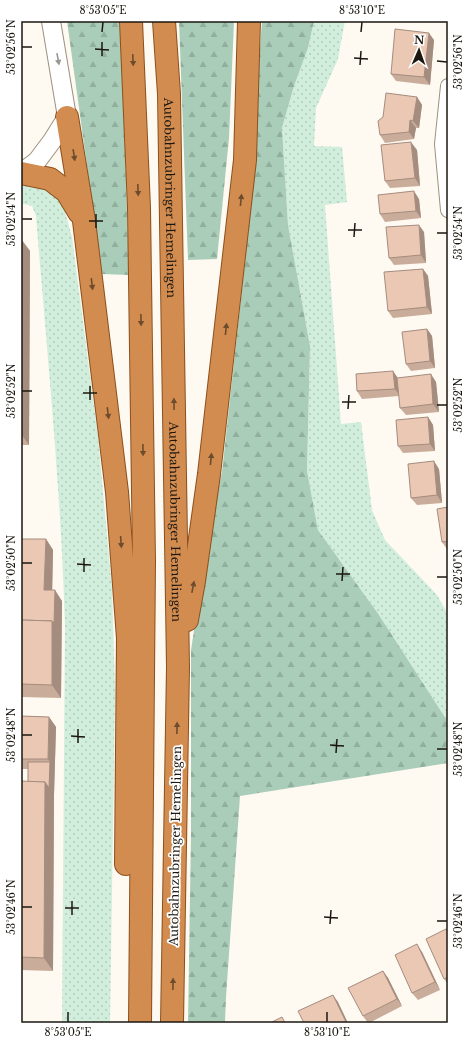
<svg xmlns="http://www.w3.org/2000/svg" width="469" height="1044" viewBox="0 0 469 1044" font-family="'Libre Baskerville',serif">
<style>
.grass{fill:url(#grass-dots)}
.forest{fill:url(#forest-firs)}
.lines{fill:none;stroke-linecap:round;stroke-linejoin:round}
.minor-casing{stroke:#9d907e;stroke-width:16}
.tertiary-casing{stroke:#9d907e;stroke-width:20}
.trunk-casing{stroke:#8b501d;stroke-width:24}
.minor{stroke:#fff;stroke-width:14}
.tertiary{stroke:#fff;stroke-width:18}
.trunk{stroke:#d28c50;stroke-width:22}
.wall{fill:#caac9b}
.shaded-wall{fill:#a48c7e}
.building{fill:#ebc8b4;stroke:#a48c7e}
.oneway{fill:#989793}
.oneway2{fill:#6d4c2d}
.ticks{fill:none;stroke:#1b1710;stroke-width:1.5}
.labels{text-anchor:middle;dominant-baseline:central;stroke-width:3.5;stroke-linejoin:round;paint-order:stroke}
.street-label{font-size:12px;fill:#1b1710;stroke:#fff}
.neatline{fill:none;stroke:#1b1710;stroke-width:1.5}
.ticks-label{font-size:10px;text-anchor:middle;fill:#1b1710}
</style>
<defs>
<pattern id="grass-dots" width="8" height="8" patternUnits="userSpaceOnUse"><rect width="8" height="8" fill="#d1eedd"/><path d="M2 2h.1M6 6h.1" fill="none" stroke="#b3cbbd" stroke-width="1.8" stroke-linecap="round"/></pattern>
<pattern id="forest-firs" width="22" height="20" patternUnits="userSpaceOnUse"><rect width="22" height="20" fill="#a9cdb8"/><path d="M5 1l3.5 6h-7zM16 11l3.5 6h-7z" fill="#91af9d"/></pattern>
</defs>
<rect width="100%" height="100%" fill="#fef9f1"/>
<g class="grass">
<polygon points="314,21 345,21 338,59 316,108 314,146 342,147 347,202 325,205 341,424 361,422 372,510 385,540 437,595 448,614 448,722 379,615 318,530 307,471 310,346 288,225 282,128 294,86 308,48"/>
<path d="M29,184L51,191L64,208L72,237L98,437L112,589L115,692L110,1023H62L65,626C61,489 47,353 36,216L32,206L21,203V185Z"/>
</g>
<g class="forest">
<polygon points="67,21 121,21 129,275 102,274"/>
<polygon points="179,21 234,21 229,138 217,259 188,260"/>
<polygon points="262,21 314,21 308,48 294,86 282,128 288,225 310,346 307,471 318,530 379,615 448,722 448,763 240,796 226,997 225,1023 188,1023 191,834 191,650 210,527 222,472 245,262"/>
</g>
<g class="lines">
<g class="minor-casing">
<polyline id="minor" points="448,86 442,144 448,210"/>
</g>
<g class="tertiary-casing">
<polyline id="tertiary" points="21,173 37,161 52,141 67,117 51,21"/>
</g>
<g class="trunk-casing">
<g id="trunk">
<polyline points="131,21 139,208 144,561 140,1023"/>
<path id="s1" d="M164,21L169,94L178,667L172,1023"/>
<polyline points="67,117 84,221 117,492 128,638 126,864"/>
<polyline points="21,173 50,179 67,192 79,212"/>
<polyline points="187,620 194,581 209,474 245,160 249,21"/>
</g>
</g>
<use href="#minor" class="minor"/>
<use href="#tertiary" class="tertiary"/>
<use href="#trunk" class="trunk"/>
</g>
<g class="wall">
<polygon points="434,40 430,85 396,81 391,74"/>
<polygon points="417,97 422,105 419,128 416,128 414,139 385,143 380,135"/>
<polygon points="417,150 420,186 390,188 385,181"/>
<polygon points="419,199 421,218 385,222 380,214"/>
<polygon points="424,232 426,263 394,265 389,258"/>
<polygon points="21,239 30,251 29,445 21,445"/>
<polygon points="423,269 428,276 432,314 393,318 388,311"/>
<polygon points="427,329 432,336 435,368 411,371 406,364"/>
<polygon points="393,371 398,378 436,382 439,412 406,415 400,408 399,396 362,399 357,391"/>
<polygon points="428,417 433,425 435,451 403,453 398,446"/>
<polygon points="439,469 442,503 417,505 411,498"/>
<polygon points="448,507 448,549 447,549 442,542"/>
<polygon points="21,539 46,539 53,550 52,590 62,601 61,698 21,697"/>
<polygon points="21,716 49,717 56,727 54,795 53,971 21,970 21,781 28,782 28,769 21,769"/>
<polygon points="448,933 448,984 444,979"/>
<polygon points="422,952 440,990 418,1000 412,993"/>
<polygon points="383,971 388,978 402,1006 369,1023 368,1023 363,1016"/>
</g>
<g class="shaded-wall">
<polygon points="429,33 434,40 430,85 424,77"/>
<polygon points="417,97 422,105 419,128 413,121"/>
<polygon points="410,120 416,128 414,139 409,132"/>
<polygon points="411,142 417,150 420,186 415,178"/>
<polygon points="414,191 419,199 421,218 416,211"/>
<polygon points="419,225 424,232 426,263 421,255"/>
<polygon points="21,239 30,251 29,445 21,434"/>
<polygon points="423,269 428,276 432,314 427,307"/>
<polygon points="427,329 432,336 435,368 430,361"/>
<polygon points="393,371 398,379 400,396 395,389"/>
<polygon points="431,374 436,382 439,412 433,404"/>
<polygon points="428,417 433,425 435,451 430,444"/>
<polygon points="434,461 439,469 442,503 437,495"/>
<polygon points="46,539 53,550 52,601 44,590"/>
<polygon points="55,590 62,601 61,698 52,685 52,621"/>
<polygon points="49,717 56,727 54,795 53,971 44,958 45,782 50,762 48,759"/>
<polygon points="417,944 422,952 440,990 435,982"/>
<polygon points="383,971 388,978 402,1006 397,999"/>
<polygon points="333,995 338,1002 348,1023 346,1022"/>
</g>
<g class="building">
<polygon points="395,29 429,33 424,77 391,74"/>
<polygon points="386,93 417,97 413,121 410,120 409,132 380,135 378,121 383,117"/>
<polygon points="411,142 415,178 385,181 381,145"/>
<polygon points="414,191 416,211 380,214 378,195"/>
<polygon points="419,225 421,255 389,258 386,227"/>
<polygon points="423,269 427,307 388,311 384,272"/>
<polygon points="427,329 430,361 406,364 402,332"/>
<polygon points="393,371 395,389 357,391 356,374"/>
<polygon points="431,374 433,404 400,408 397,378"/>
<polygon points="428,417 430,444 398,446 396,420"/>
<polygon points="434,461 437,495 411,498 408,464"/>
<polygon points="448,507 448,541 442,542 437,509"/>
<polygon points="21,539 46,539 44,590 55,590 54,623 52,621 21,620"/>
<polygon points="21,620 52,621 52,685 21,684"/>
<polygon points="21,716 49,717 48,759 21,759"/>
<polygon points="28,762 50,762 49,788 45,782 28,782"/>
<polygon points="21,781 45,782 44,958 21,957"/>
<polygon points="446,929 448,934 448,977 444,979 426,939"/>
<polygon points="417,944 435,982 412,993 395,955"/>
<polygon points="383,971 397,999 363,1016 348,988"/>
<polygon points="333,995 346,1022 345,1023 304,1023 298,1011"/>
<polygon points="282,1017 285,1023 270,1023"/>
</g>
<defs><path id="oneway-solid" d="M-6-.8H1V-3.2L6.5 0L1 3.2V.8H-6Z"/></defs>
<use class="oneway" href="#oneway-solid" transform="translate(58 59) rotate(80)"/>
<g class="oneway2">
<use href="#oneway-solid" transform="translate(133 60) rotate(88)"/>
<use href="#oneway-solid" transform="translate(74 155) rotate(81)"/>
<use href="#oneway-solid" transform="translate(138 190) rotate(88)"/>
<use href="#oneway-solid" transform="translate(241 200) rotate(-84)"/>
<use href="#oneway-solid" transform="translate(92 284) rotate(83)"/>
<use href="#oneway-solid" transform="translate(141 320) rotate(89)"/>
<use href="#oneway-solid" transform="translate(226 329) rotate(-84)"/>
<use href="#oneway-solid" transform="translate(174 404) rotate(-91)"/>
<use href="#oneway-solid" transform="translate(108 413) rotate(83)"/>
<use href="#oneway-solid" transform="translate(143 450) rotate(89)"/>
<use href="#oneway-solid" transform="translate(211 459) rotate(-84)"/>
<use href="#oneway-solid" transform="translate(121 542) rotate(86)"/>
<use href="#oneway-solid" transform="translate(193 587) rotate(-79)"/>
<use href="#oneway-solid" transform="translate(177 728) rotate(-89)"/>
<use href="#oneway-solid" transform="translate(173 984) rotate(-89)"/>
</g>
<path class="ticks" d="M102,32L103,22M361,32L362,22M22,47H32M95,49L109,50M102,56V42M354,58L368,59M437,61L447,62M360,65L361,51M22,219H32M89,221H103M96,228V214M348,230H362M437,233H447M354,237L355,223M22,391H32M83,393H97M90,400V386M342,402H356M437,405H447M348,409L349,395M22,563H32M77,564L91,565M84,572V558M336,574H350M437,577H447M342,581L343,567M22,735H32M71,736L85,737M78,743V729M330,745L344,746M437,749H447M336,753L337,739M22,907H32M65,908H79M72,915V901M324,917L338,918M437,921H447M330,924L331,910M68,1022V1012M327,1022V1012"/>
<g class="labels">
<g class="street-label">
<text stroke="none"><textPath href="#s1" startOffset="177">Autobahnzubringer Hemelingen</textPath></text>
<text stroke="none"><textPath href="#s1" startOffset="501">Autobahnzubringer Hemelingen</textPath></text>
<text transform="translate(175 846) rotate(-89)">Autobahnzubringer Hemelingen</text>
</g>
</g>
<rect width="469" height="1044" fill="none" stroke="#ffffff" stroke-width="44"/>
<g transform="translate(419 50) rotate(2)" stroke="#ffffff" stroke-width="3" paint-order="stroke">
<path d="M0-3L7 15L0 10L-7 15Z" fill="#1b1710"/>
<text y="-6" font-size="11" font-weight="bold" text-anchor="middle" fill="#1b1710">N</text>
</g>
<rect x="22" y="22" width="425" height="1000" class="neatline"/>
<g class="ticks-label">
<text x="103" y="14">8°53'05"E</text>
<text x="362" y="14">8°53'10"E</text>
<text transform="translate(11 47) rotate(-90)" y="4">53°02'56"N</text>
<text transform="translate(458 62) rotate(-90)" y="4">53°02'56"N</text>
<text transform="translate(11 219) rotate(-90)" y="4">53°02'54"N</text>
<text transform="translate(458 233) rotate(-90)" y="4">53°02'54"N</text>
<text transform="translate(11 391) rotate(-90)" y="4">53°02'52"N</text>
<text transform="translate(458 405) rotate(-90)" y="4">53°02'52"N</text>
<text transform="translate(11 563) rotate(-90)" y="4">53°02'50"N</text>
<text transform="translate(458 577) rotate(-90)" y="4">53°02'50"N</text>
<text transform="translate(11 735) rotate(-90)" y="4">53°02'48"N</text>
<text transform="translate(458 749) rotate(-90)" y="4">53°02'48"N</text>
<text transform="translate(11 907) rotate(-90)" y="4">53°02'46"N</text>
<text transform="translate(458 921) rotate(-90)" y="4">53°02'46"N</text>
<text x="68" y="1036">8°53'05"E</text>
<text x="327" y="1036">8°53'10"E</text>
</g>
</svg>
